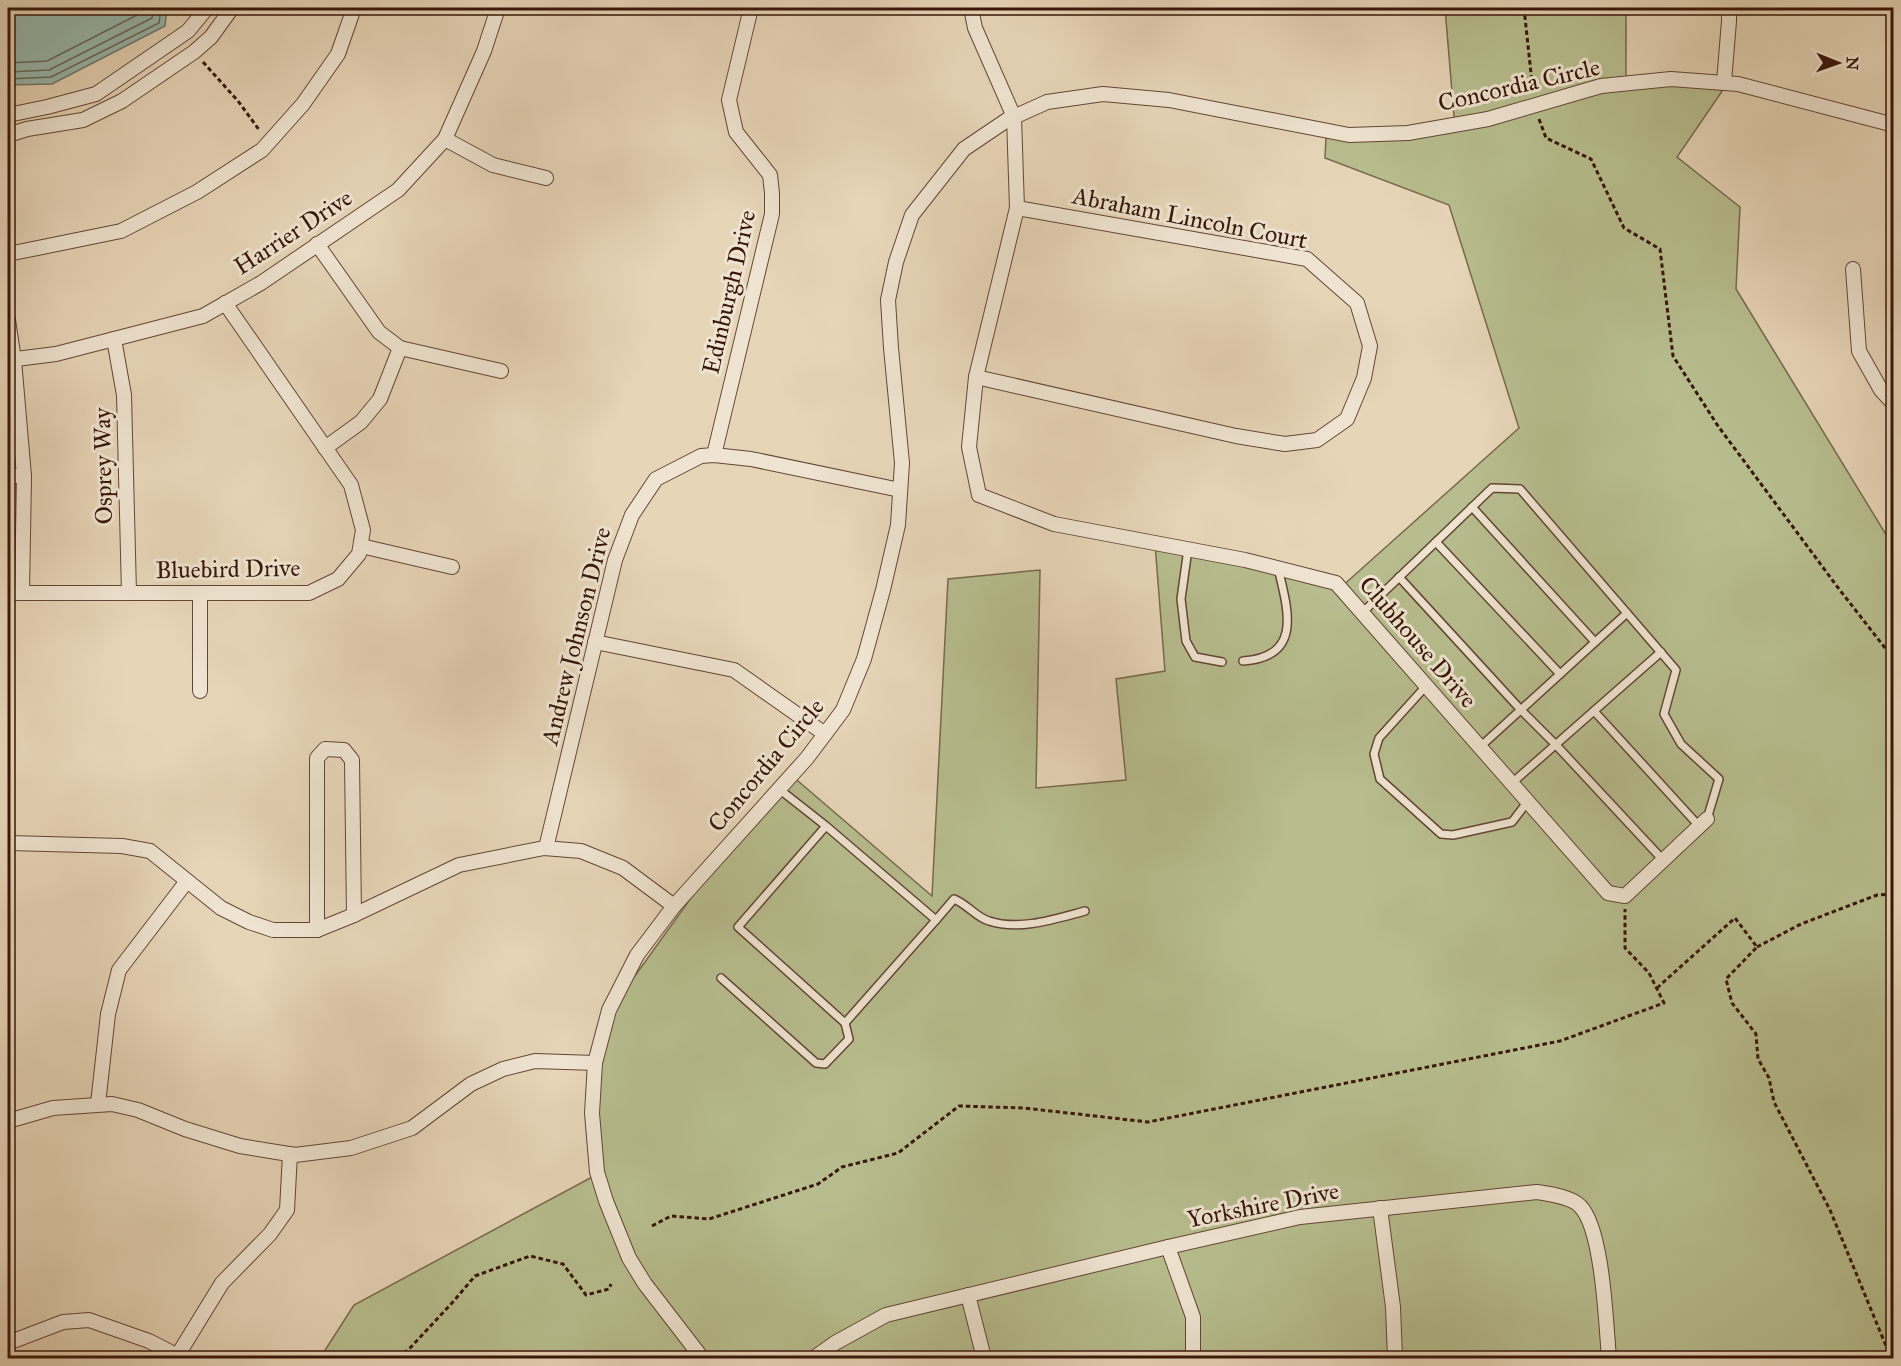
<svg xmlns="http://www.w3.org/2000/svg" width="1901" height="1366" viewBox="0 0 1901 1366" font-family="'IM FELL Great Primer',serif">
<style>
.green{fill:#b7bd8e;stroke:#786a4c;stroke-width:1.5}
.water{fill:#97b9ae;stroke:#71786c;stroke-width:1.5}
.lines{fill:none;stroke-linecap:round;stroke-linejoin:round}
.shore{stroke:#68685c;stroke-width:1.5}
.lane-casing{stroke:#644635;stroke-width:10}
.street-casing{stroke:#644635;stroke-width:16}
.path{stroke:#381609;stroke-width:3;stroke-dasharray:4.5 3;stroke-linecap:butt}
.lane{stroke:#efe4d1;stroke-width:7}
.street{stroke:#efe4d1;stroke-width:14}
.labels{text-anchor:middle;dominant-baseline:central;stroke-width:6;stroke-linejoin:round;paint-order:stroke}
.street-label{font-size:24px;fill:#381609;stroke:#efe4d1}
</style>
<rect width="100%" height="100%" fill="#e7d5b8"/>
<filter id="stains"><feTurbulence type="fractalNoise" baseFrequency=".00333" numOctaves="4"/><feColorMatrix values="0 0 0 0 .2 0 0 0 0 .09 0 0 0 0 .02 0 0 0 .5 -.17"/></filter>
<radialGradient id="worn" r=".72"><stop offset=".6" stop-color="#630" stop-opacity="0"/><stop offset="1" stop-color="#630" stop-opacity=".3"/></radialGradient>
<polygon class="green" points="1445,8 1626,8 1626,84 1727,84 1677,157 1740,207 1736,289 1893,546 1893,1358 320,1358 354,1305 594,1176 601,1023 745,823 791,775 932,896 948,579 1040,570 1036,788 1126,780 1116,679 1165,671 1155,544 1339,589 1519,428 1449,205 1325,158 1326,137 1455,128"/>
<polygon class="water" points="15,8 167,8 165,26 52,84 8,85 8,12"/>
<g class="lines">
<g class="shore">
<polyline points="8,63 47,61 143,12 145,8"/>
<polyline points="8,72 49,70 152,18 154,8"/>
<polyline points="8,79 51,77 159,23 161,8"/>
</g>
<g class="lane-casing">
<g id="lane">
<polyline points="1472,507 1595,642"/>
<polyline points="1436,542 1560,674"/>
<polyline points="1188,549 1181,599 1186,641 1195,657 1222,662"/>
<polyline points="1399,577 1521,710 1556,745 1663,860"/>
<polyline points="1362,613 1492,488 1520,489 1676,670 1664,714 1681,744 1719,779 1707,819"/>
<path d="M1243,661C1303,657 1288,610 1278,568"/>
<polyline points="1426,686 1379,738 1374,754 1380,779 1441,834 1453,835 1512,822 1528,801"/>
<polyline points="1594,711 1699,826"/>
<polyline points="1480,747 1627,613"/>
<polyline points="1512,783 1661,652"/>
<polyline points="779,789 826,826 936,920 845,1023 738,927 826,826"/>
<path d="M936,920L954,899C967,904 977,918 989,921C1020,931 1055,919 1085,911"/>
<polyline points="721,978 816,1063 825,1064 849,1039 845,1023"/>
</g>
</g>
<g class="street-casing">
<g id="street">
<polyline points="971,8 975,28 1014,117 1017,208 976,377 969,447 979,495 1054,524 1245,560 1336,583 1608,893 1625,896 1707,819"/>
<polyline points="1724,82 1729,21 1729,8"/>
<polyline points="8,115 47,107 96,94 188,31 207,8"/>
<polyline points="8,135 27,129 83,120 122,101 194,52 211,37 232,8"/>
<polyline points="445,139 493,165 546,178"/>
<polyline points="317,244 379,332 400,348 501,371"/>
<polyline points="8,254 121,231 197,192 262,150 303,104 338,54 354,8"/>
<polyline points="1853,269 1859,351 1881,390 1894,404"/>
<polyline points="8,320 14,360 24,476 22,593"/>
<polyline points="114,339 124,395 129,593"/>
<polyline points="8,360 56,354 203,316 261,283 398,190 445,139 484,51 498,8"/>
<polyline points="976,377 1236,436 1285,444 1317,440 1347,419 1364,378 1370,346 1357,303 1307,259 1017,208"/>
<polyline points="325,448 361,422 380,399 400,348"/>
<polyline points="714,455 772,214 772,193 770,175 736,132 729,100 751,8"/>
<polyline points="8,476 24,476"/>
<polyline points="361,546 452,567"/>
<polyline points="8,593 309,593 338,579 359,554 363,530 351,485 225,303"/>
<polyline points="595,642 734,670 825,734"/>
<polyline points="200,691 200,593"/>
<polyline points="8,843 122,846 150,851 221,908 249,922 273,930 317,930 354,915 459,865 544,848 581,851 623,868 674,906"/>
<polyline points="546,848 615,560 632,515 656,479 701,456 714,455 751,459 900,490"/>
<polyline points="317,930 317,758 325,749 344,750 352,760 354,915"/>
<polyline points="98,1104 108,1014 119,970 187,881"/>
<polyline points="8,1121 53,1108 112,1104 138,1110 185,1129 240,1146 295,1155 351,1148 412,1128 471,1084 503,1069 535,1061 595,1063"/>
<polyline points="1380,1208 1393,1307 1395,1358"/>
<polyline points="1168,1247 1193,1317 1193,1358"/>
<polyline points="968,1295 984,1358"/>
<polyline points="8,1343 63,1322 89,1320 149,1341 178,1356"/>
<polyline points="176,1358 222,1283 270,1234 287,1210 290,1154"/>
<polyline points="702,1358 645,1284 629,1258 606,1201 597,1172 592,1113 595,1063 609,1010 637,955 674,906 807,758 843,710 864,659 883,590 898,525 902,463 891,348 888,300 896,262 912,215 964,149 1007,120 1047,102 1103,94 1169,100 1349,135 1408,133 1488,119 1601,86 1671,79 1738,84 1894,125"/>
<path d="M814,1358L835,1343L886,1315L1168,1247L1300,1217L1537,1192C1550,1194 1572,1197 1580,1206C1603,1229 1606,1325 1609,1358"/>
</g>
</g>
<g class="path">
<polyline points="1524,8 1533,92"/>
<polyline points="203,62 238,101 260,131"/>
<polyline points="1539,119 1546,138 1591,159 1624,228 1660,249 1673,356 1718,426 1839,589 1889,653 1894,666"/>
<polyline points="1757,947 1801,924 1877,895 1894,894"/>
<polyline points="1657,988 1735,918 1757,947 1726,979 1732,1003 1756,1034 1758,1059 1769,1078 1774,1102 1830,1210 1891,1358"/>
<polyline points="652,1226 671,1216 709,1219 818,1184 842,1167 898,1153 959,1106 1024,1108 1148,1122 1560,1041 1664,1003 1649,973 1625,948 1625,909"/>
<polyline points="398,1358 410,1348 452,1303 475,1276 530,1256 563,1264 586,1295 609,1289 611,1284"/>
</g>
<use href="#lane" class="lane"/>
<use href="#street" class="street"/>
</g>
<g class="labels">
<g class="street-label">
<text transform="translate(1519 85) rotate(-13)">Concordia Circle</text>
<text transform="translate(1190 218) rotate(11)">Abraham Lincoln Court</text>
<text transform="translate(293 232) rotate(-33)">Harrier Drive</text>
<text transform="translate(729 292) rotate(-77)">Edinburgh Drive</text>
<text transform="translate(103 466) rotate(-91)">Osprey Way</text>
<text transform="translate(228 569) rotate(-1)">Bluebird Drive</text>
<text transform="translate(576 636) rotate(-76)">Andrew Johnson Drive</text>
<text transform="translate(1418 642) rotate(49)">Clubhouse Drive</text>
<text transform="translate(766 765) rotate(-50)">Concordia Circle</text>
<text transform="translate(1263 1205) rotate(-11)">Yorkshire Drive</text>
</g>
</g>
<rect width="1901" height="1366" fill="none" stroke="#e7d5b8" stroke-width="30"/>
<rect x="9" y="9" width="1883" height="1348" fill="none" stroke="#381609" stroke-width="3"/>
<rect x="15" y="15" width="1871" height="1336" fill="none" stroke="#381609" stroke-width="1.5"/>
<g transform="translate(1838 63) rotate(91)" stroke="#efe4d1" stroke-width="4.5" paint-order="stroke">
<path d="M0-4.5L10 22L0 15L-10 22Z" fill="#381609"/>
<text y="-9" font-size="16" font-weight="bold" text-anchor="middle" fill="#381609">N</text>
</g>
<rect width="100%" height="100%" filter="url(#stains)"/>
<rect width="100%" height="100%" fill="url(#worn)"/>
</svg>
